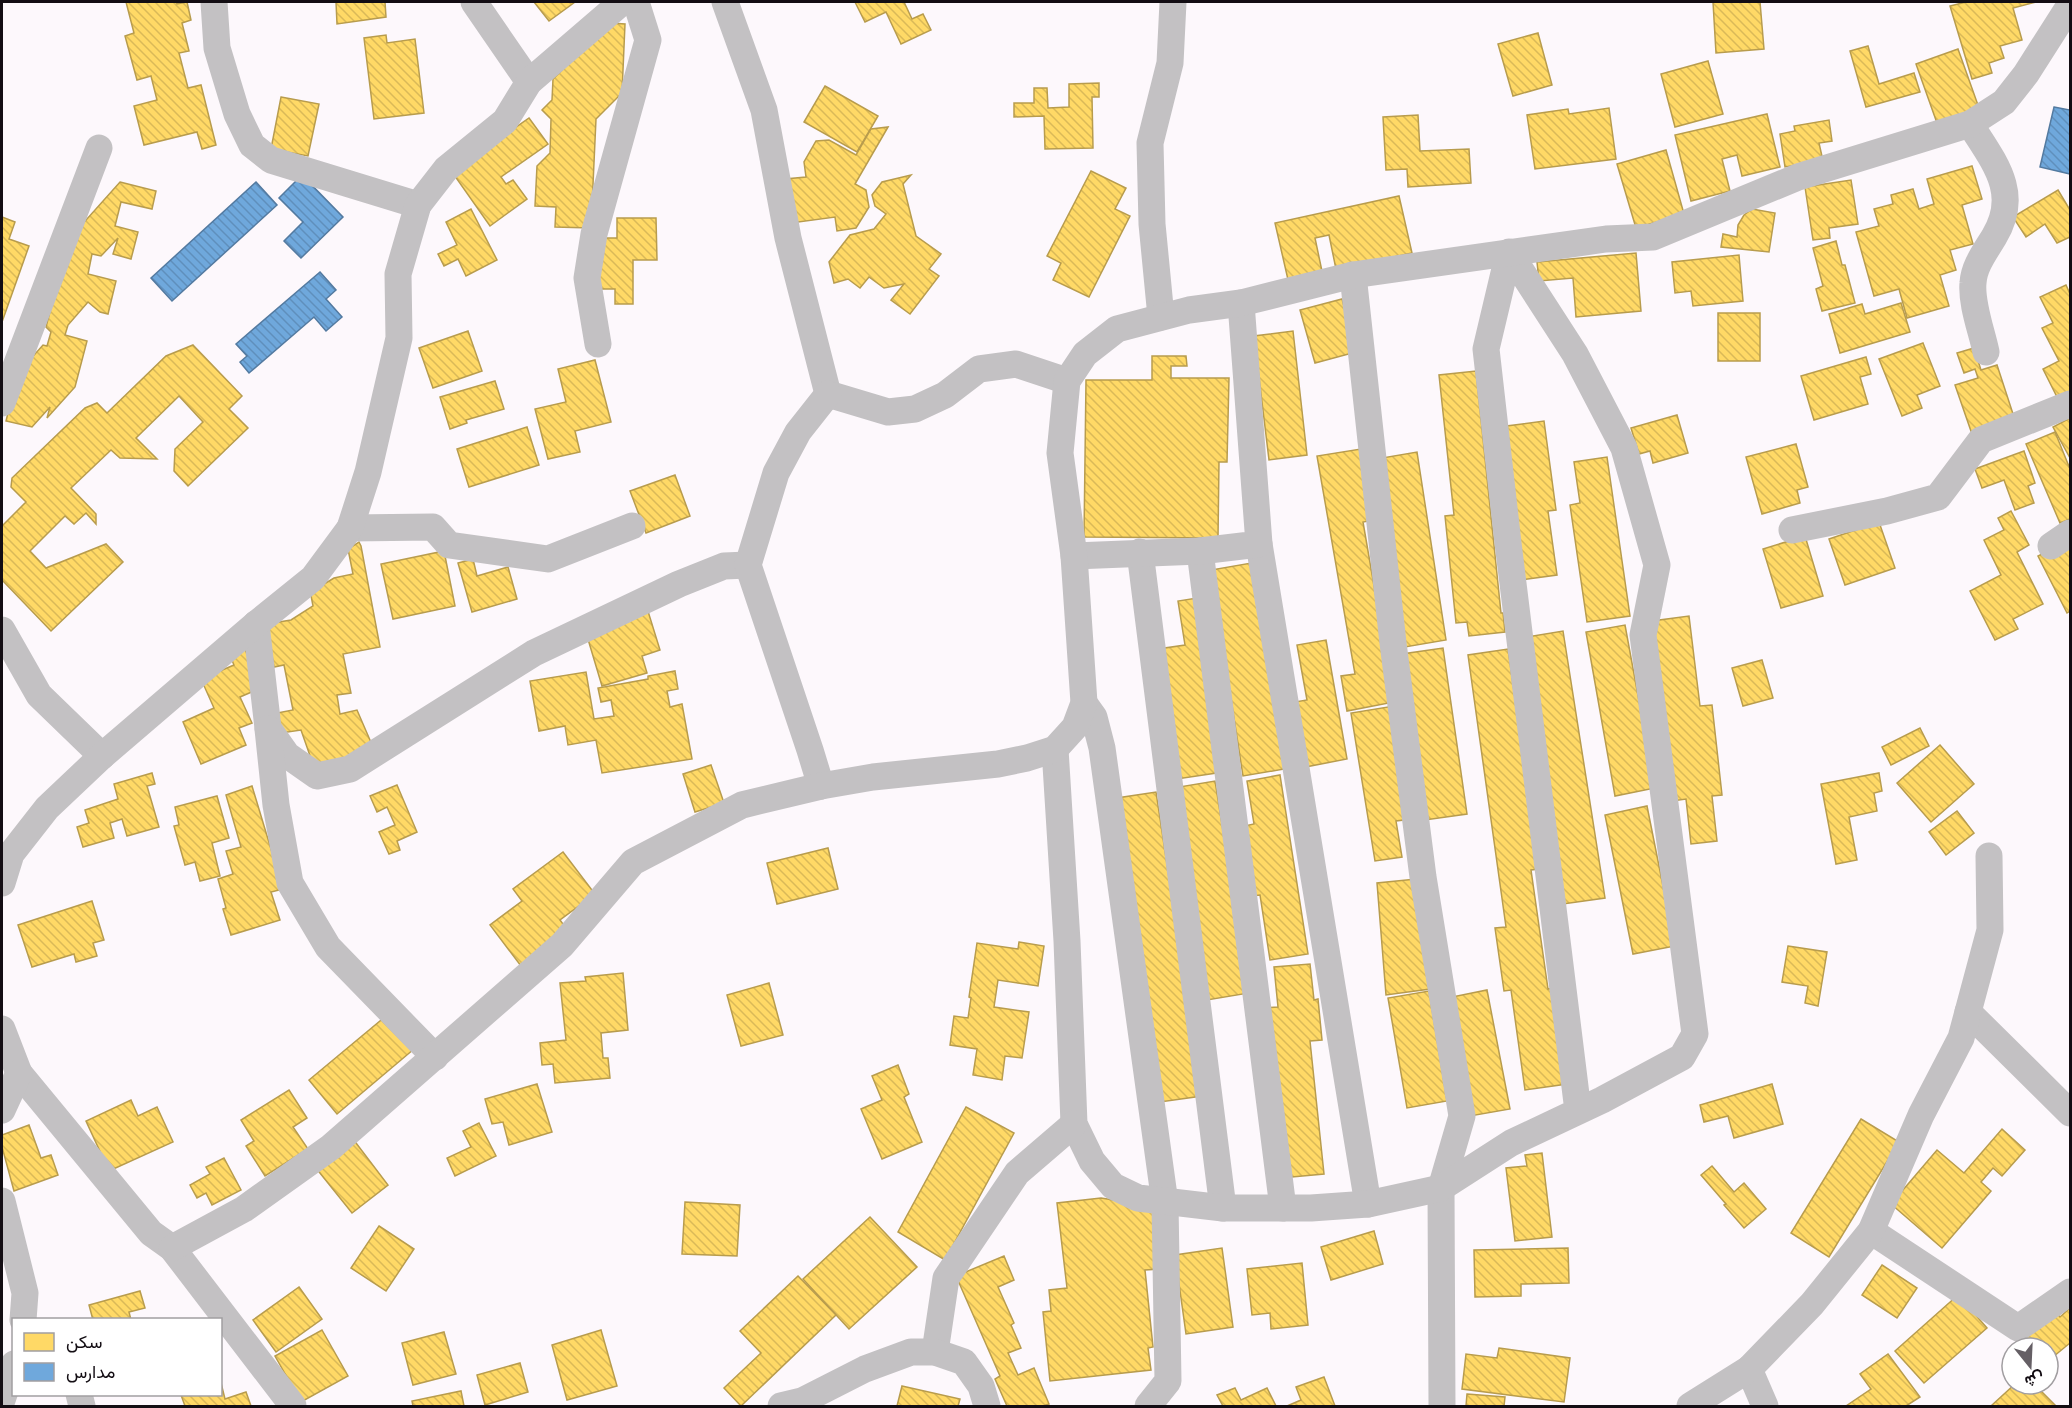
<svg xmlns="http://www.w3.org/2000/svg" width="2072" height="1408" viewBox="0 0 2072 1408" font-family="'PT Sans',Vazirmatn,sans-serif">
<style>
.homes{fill:url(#homes-back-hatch);stroke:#b89c4d;stroke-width:1.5}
.schools{fill:url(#schools-back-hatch);stroke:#537aa0;stroke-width:1.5}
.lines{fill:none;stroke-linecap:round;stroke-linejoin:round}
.minor{stroke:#c3c1c3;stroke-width:27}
</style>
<defs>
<pattern id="homes-back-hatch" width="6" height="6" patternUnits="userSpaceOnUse" patternTransform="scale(1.5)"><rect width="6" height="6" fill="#ffd966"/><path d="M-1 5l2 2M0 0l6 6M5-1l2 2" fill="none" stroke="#dab958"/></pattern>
<pattern id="schools-back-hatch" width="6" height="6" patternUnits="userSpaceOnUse" patternTransform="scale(1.5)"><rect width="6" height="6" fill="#6fa8dc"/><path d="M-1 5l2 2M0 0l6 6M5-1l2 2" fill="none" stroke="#5f8fbc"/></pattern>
</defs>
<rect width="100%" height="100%" fill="#fdf8fc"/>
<g class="homes">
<polygon points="126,2 176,2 177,4 187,2 191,20 182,23 189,51 179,53 188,88 201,85 216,145 202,149 197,132 144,145 134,106 157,100 151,76 137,80 125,36 134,33"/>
<polygon points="336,2 385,2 386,17 337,24"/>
<polygon points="534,2 575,2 549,21"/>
<polygon points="855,2 904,2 912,19 923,14 931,30 901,44 886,12 865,22"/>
<polygon points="1713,2 1760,2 1764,49 1716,53"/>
<polygon points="1966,2 2036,2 2013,8 2022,40 2000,46 2004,58 1989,63 1992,73 1972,79 1950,6"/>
<polygon points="610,23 625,24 622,93 596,119 591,228 555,227 556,207 535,206 537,166 550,153 551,119 542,110 552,100 553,79"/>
<polygon points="1538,33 1552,85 1513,96 1498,44"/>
<polygon points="386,35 387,43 415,39 424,113 374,119 364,38"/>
<polygon points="1868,46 1879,84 1914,73 1920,92 1866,107 1850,51"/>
<polygon points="1958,49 1979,108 1937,123 1916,64"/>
<polygon points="1708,61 1723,114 1675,127 1661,74"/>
<polygon points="1099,83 1099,97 1092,97 1093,148 1045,149 1044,116 1014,117 1014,103 1034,103 1034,88 1047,88 1048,108 1069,107 1069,84"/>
<polygon points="825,86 878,116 857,152 804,122"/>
<polygon points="281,97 319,104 308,156 271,149"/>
<polygon points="1609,108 1616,159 1535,169 1527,115 1568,109 1569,114"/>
<polygon points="1767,114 1780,167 1742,176 1737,155 1722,159 1730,191 1691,201 1675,135"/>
<polygon points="1418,115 1420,151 1469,149 1471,183 1408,187 1407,169 1386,170 1383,117"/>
<polygon points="529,118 548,144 501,177 506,184 513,180 527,199 490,226 452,172"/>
<polygon points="1829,120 1832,141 1819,143 1823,161 1785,167 1780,134 1795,131 1794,126"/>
<polygon points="888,127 855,184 866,190 869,207 856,228 837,231 835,217 791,223 785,179 806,177 804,162 816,141 829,140 856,155 871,129"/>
<polygon points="1666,150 1684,214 1636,228 1617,164"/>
<polygon points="1972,166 1982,199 1962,205 1973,244 1950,250 1956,270 1940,275 1949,306 1907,318 1899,289 1874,296 1856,232 1879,226 1874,209 1893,204 1891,195 1913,189 1919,209 1934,204 1927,179"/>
<polygon points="1091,171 1126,188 1115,209 1130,216 1089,297 1053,280 1061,263 1047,256"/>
<polygon points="911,175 903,184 916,236 941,254 929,269 939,276 910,314 891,300 904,284 884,288 869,277 860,288 848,279 834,283 829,262 850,235 874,229 886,214 875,206 872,195 882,182"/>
<polygon points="1851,180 1858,224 1829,228 1830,238 1813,240 1805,187"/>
<polygon points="120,182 156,191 152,209 121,202 115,226 138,232 131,259 113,254 118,238 101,256 92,254 88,274 116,281 108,314 100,312 88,302 68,325 65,335 87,341 75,387 47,418 50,407 32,427 6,421 18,373 43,345 47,346 51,332 46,327 69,239"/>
<polygon points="2058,190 2070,210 2070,237 2057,243 2045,224 2026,237 2013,217"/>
<polygon points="1399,196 1412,253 1375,261 1337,274 1329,235 1315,238 1323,276 1289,284 1275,223"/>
<polygon points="471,209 497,260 466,276 458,259 444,266 438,254 457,245 446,222"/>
<polygon points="1752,209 1775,213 1769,252 1721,247 1723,234 1737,237 1738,225 1744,215"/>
<polygon points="2,217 15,222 9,239 29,246 2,322"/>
<polygon points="617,218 656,218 657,260 633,260 633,304 615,304 615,289 597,289 597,238 617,238"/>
<polygon points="1836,241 1842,265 1845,265 1855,303 1822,311 1816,289 1823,286 1813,248"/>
<polygon points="1636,253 1641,311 1576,317 1573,278 1539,281 1537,262"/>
<polygon points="1739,255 1743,301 1693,306 1691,291 1675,293 1672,262"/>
<polygon points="2066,285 2070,294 2070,397 2060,403 2043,369 2059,361 2042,328 2053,323 2040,297"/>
<polygon points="1342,299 1356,352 1315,363 1300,310"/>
<polygon points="1901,303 1910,332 1840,353 1829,314 1862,304 1865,314"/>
<rect x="1718" y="313" width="42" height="48"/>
<polygon points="468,331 482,371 433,388 419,348"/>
<polygon points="1293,331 1307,455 1269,460 1254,336"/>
<polygon points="1923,343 1940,386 1917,395 1922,408 1902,416 1879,359"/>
<polygon points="193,345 242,396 229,409 248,428 188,486 174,471 175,449 203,422 179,396 136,438 157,459 120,458 111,450 71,488 96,514 96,524 86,513 74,524 65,516 30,551 46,568 106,544 123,562 51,631 2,580 2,526 26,502 11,487 12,478 85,408 97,403 107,413 166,356"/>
<polygon points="1974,348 1981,370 1997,365 2015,420 1972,434 1955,385 1978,378 1975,369 1964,373 1957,353"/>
<polygon points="1152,356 1186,356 1187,366 1171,366 1171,378 1229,378 1227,462 1219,462 1218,538 1084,537 1086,380 1152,380"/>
<polygon points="1866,357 1871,374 1860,377 1868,404 1814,420 1801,376"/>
<polygon points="595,360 611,422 575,431 580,452 548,459 535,409 566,402 558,369"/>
<polygon points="1476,371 1501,613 1503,613 1505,632 1469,636 1467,622 1456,623 1445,516 1454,515 1439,375"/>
<polygon points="495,381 504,409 466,420 467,423 450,429 440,397"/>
<polygon points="1677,415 1688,453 1653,463 1650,451 1639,454 1631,428"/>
<polygon points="2070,418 2070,458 2053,427"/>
<polygon points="1544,421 1556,510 1548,511 1557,575 1520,580 1499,427"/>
<polygon points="527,427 539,465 469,487 457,449"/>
<polygon points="2055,432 2070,469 2070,519 2060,523 2026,444"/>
<polygon points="1796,444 1808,487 1797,490 1800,503 1762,514 1746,457"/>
<polygon points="1367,448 1379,519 1363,522 1394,702 1347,711 1341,676 1355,674 1317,456"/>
<polygon points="2024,451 2035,483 2028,486 2034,503 2015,510 2004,480 1982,488 1975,469"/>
<polygon points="1417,452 1446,640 1405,647 1376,459"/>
<polygon points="1607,457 1630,616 1587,622 1570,505 1580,503 1574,462"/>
<polygon points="675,475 690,516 646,533 630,491"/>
<polygon points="2011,511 2029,545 2017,552 2043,604 2013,619 2018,629 1995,640 1970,591 2001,575 1984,540 2004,530 1998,518"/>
<polygon points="1879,522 1895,568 1845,585 1829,539"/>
<polygon points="1805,536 1823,596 1781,608 1763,549"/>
<polygon points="2070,539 2070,611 2067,613 2038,556"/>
<polygon points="359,542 361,546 380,647 343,654 351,693 337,695 340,714 357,710 373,747 315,770 301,730 281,733 277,713 293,710 284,665 274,667 267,628 273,623 291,620 313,606 310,590 316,589 334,578 353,574 348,549"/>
<polygon points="444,551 455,606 393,619 381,564"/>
<polygon points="473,559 477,576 508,567 517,599 472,612 458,563"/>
<polygon points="1257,562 1290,768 1243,776 1211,570"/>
<polygon points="1197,598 1223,772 1177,779 1158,649 1185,645 1178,601"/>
<polygon points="647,608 660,650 642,656 647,673 602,686 587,636"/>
<polygon points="1689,616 1700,706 1712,705 1722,795 1712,796 1717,841 1691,844 1686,799 1665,802 1652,621"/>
<polygon points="1625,625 1655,788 1615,796 1586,632"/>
<polygon points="1563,631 1605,898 1563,904 1521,638"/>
<polygon points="1326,640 1347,759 1300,768 1289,703 1307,700 1297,645"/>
<polygon points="244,647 261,688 240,697 252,723 239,728 246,745 201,764 183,722 214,708 201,679 234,665 229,653"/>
<polygon points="1443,648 1467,814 1425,820 1402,654"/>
<polygon points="1508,649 1539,869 1531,870 1548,989 1553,988 1567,1084 1525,1090 1511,990 1504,991 1495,928 1506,927 1468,655"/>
<polygon points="1762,660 1773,698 1743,706 1732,668"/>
<polygon points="675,671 678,689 667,691 670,707 682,704 692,759 602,773 596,740 568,745 565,726 539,731 530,681 586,672 594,719 614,716 611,700 601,702 598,688 648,679 648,676"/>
<polygon points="1394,706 1412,819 1396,821 1402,857 1375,861 1351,713"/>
<polygon points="1920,728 1929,746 1891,765 1882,747"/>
<polygon points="1940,745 1974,784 1931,822 1897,783"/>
<polygon points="711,765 724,803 695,812 683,774"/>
<polygon points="152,773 155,784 147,786 159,827 127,836 122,819 110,823 114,838 83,847 77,827 89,823 85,810 118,799 114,784"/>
<polygon points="1879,773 1882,791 1874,793 1877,811 1849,817 1857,860 1836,864 1821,784"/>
<polygon points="1280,775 1308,954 1270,960 1260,895 1251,896 1240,827 1254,824 1247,781"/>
<polygon points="1215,781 1249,993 1207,1000 1173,788"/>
<polygon points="397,785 417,832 397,841 400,850 389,854 379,832 395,825 387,807 377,812 370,796"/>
<polygon points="252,786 283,889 271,892 280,920 231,935 223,909 226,908 218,879 233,874 226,851 241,847 226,795"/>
<polygon points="1156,792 1202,1096 1160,1102 1117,798"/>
<polygon points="217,796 229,838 212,843 220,876 200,881 195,862 185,865 174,826 179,825 175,807"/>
<polygon points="1647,806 1675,946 1633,954 1605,815"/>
<polygon points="1957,811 1974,833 1946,855 1929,832"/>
<polygon points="828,848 838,889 777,904 767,863"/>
<polygon points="563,852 595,894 560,920 568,931 521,966 490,925 522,901 513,889"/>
<polygon points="1416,879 1430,989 1386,995 1377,883"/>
<polygon points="92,901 104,940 93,943 97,956 76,962 74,954 32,967 18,925"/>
<polygon points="1019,942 1044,946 1038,986 998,980 994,1007 1029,1012 1022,1058 1005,1056 1002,1080 973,1075 977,1049 950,1045 954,1016 968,1018 971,998 969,997 977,943 1018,949"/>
<polygon points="1788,946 1827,952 1818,1006 1805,1003 1808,986 1782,982"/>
<polygon points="1310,964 1314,1000 1318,999 1322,1040 1310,1041 1324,1174 1281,1178 1264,1008 1278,1007 1274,967"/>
<polygon points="623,973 628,1030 601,1033 603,1058 608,1058 610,1078 555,1083 553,1064 542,1065 540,1043 566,1040 560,983 586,981 585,977"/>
<polygon points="769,983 783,1035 741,1046 727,995"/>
<polygon points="1487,990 1510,1109 1470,1116 1447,998"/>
<polygon points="1429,991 1447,1101 1407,1108 1388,998"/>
<polygon points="386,1016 414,1049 337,1114 309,1080"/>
<polygon points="898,1065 909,1094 904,1097 922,1142 882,1159 861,1109 882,1100 872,1076"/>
<polygon points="537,1084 552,1132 509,1145 503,1122 492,1124 485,1099"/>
<polygon points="1772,1084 1783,1124 1734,1138 1728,1116 1704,1122 1700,1105"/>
<polygon points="289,1090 307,1118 293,1127 308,1149 265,1176 246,1146 254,1141 241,1120"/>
<polygon points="131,1100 138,1116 157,1107 173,1142 109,1171 86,1121"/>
<polygon points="966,1107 1014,1133 945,1260 898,1232"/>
<polygon points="1861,1119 1899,1142 1829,1257 1791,1233"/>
<polygon points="479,1123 496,1156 455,1176 447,1158 471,1147 463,1131"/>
<polygon points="29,1125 41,1158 51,1155 58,1175 14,1191 2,1147 2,1135"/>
<polygon points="2002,1129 2025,1150 2002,1176 1993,1168 1981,1182 1991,1191 1942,1248 1891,1204 1937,1150 1964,1173"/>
<polygon points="353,1139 388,1185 352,1213 316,1168"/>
<polygon points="1542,1153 1552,1237 1515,1241 1506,1168 1527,1166 1525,1155"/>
<polygon points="224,1158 241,1190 212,1205 206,1193 197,1198 190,1185 210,1174 206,1167"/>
<polygon points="1712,1166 1734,1192 1744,1183 1766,1209 1744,1228 1724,1205 1726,1204 1701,1175"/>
<polygon points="1101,1198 1152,1206 1160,1269 1145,1270 1153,1347 1148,1348 1151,1370 1050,1381 1043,1312 1051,1311 1049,1290 1067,1288 1057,1203"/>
<polygon points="685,1202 740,1205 737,1256 682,1254"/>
<polygon points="870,1217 917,1267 849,1329 803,1279"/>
<polygon points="379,1226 414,1249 386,1291 351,1268"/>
<polygon points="1374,1231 1383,1264 1331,1280 1321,1247"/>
<polygon points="1222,1248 1233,1327 1186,1334 1175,1255"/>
<polygon points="1568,1248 1569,1283 1521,1284 1521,1296 1475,1297 1474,1250"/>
<polygon points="1004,1256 1014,1280 998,1287 1014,1323 1011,1325 1021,1348 1008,1353 1018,1375 1034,1368 1049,1404 1043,1406 1007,1406 995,1379 1000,1376 956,1276"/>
<polygon points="1302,1263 1308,1325 1271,1329 1270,1313 1252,1315 1247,1269"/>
<polygon points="1882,1265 1917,1288 1897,1318 1862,1295"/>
<polygon points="798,1276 836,1315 741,1406 724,1388 761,1353 740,1331"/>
<polygon points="299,1287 322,1319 276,1352 253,1320"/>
<polygon points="140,1291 145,1308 129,1312 131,1320 93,1320 89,1305"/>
<polygon points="1958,1295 1987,1328 1924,1383 1895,1351"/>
<polygon points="2051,1306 2060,1317 2070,1308 2070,1343 2048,1361 2048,1348 2026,1348 2015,1335"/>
<polygon points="322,1330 348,1376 301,1402 275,1356"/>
<polygon points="601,1330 617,1386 567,1400 552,1345"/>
<polygon points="444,1332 456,1374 413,1385 402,1343"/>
<polygon points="1499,1348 1570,1358 1564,1402 1462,1389 1466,1354 1497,1358"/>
<polygon points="1888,1354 1920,1397 1906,1406 1846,1406 1871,1389 1860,1374"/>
<polygon points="520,1363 528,1392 485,1405 477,1375"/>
<polygon points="1324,1377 1335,1406 1287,1406 1301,1400 1296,1387"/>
<polygon points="221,1383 225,1399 246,1392 251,1406 185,1406 181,1395 220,1394"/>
<polygon points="2015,1384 2034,1384 2056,1406 1991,1406"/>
<polygon points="902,1386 960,1399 958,1406 897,1406"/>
<polygon points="1235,1388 1241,1400 1267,1388 1276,1406 1223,1406 1217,1395"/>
<polygon points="461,1391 464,1406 413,1406 412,1401"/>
<polygon points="1467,1394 1505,1397 1504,1406 1466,1406"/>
</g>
<g class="schools">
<polygon points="2054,107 2070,110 2070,174 2040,167"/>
<polygon points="302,175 343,217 301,258 284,241 303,222 279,198"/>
<polygon points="256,182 277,205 172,301 151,278"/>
<polygon points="320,272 336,290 326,299 342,317 326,331 314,317 249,373 240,362 247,356 236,344"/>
</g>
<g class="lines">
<g class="minor">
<polyline points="214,2 217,48 237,114 252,145 271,160 418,205"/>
<polyline points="474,2 529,82"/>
<polyline points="725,2 764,110 788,238 828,394"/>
<path d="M1970,124C1994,162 2021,193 1994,237C1985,252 1974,266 1973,283C1971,304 1982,332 1986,352"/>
<polyline points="1353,275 1393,643 1423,877 1462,1116 1441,1188 1442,1406"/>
<polyline points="1161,317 1152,224 1150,143 1170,63 1173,2"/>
<polyline points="598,344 587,278 594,234 648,40 636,2"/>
<polyline points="828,394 888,412 915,409 945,395 979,369 1016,364 1067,381"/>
<polyline points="2,403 99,148"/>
<polyline points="350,528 433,527 449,545 548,559 632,526"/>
<polyline points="1792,530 1887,511 1938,497 1981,440 2070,404"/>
<polyline points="1259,544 1368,1204"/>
<polyline points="2051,546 2070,533"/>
<polyline points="1200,551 1283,1208"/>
<polyline points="1140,552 1223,1208"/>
<polyline points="1074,556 1200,551 1259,544 1241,303"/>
<polyline points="256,624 268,728 287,755 317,776 350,769 534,653 679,584 724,566 748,565"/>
<polyline points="2,630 39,695 102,756"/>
<polyline points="1084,703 1094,717 1102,748 1165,1203 1168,1381 1148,1406"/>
<polyline points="268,729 276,805 290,883 328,947 435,1057"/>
<polyline points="1055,749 1067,941 1074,1124 1092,1161 1113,1186 1138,1198 1223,1208 1311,1208 1368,1204 1441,1188 1511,1143 1602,1100 1682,1057 1695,1034 1643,635 1657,565 1624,448 1575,354 1509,252 1486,349 1508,543 1578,1111"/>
<polyline points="821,786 810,750 748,565 776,473 798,432 828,394"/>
<polyline points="2,883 11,854 47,808 102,756 256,624 313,578 350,528 368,472 399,338 398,274 418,205 446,169 505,121 529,82 622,2"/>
<polyline points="1968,1012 2070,1113"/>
<polyline points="2,1029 19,1073 151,1233 172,1248 293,1406"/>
<polyline points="2,1110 19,1073"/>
<polyline points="2,1201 25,1293 23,1320"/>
<polyline points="1871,1231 2018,1328 2070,1292"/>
<polyline points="172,1248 244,1209 331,1147 562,945 633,862 742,805 821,786 873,777 998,764 1027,758 1055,749 1075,727 1084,703 1074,556 1060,453 1067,381 1085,354 1117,329 1189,310 1241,303 1353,275 1606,239 1653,237 1798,177 1970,124 2004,102 2026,74 2070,5"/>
<polyline points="935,1352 946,1278 1017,1173 1074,1124"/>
<polyline points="1749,1369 1765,1406"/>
<polyline points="79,1394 82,1406"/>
<polyline points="2,1400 14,1364"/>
<polyline points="781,1406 802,1401 865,1369 911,1352 935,1352 964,1362 981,1386 987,1406"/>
<polyline points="1690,1406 1749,1369 1812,1304 1871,1231 1921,1115 1961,1038 1990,930 1989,856"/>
</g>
</g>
<rect width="2072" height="1408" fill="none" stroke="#130d13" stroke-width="6"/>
<rect x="12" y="1318" width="210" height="78" fill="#ffffff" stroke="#a19ea1" stroke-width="1.5"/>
<rect x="24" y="1333" width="30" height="18" fill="#ffd966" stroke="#a19ea1" stroke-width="1.5"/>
<text x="66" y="1348" font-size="18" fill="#130d13">سكن</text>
<rect x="24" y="1363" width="30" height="18" fill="#6fa8dc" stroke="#a19ea1" stroke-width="1.5"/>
<text x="66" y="1378" font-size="18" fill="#130d13">مدارس</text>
<g transform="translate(2030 1366) rotate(162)"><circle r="28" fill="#ffffff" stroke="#a19ea1" stroke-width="1.5"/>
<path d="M0-4.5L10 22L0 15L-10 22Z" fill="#655f65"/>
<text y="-9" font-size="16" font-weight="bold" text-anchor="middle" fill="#130d13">ش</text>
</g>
</svg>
